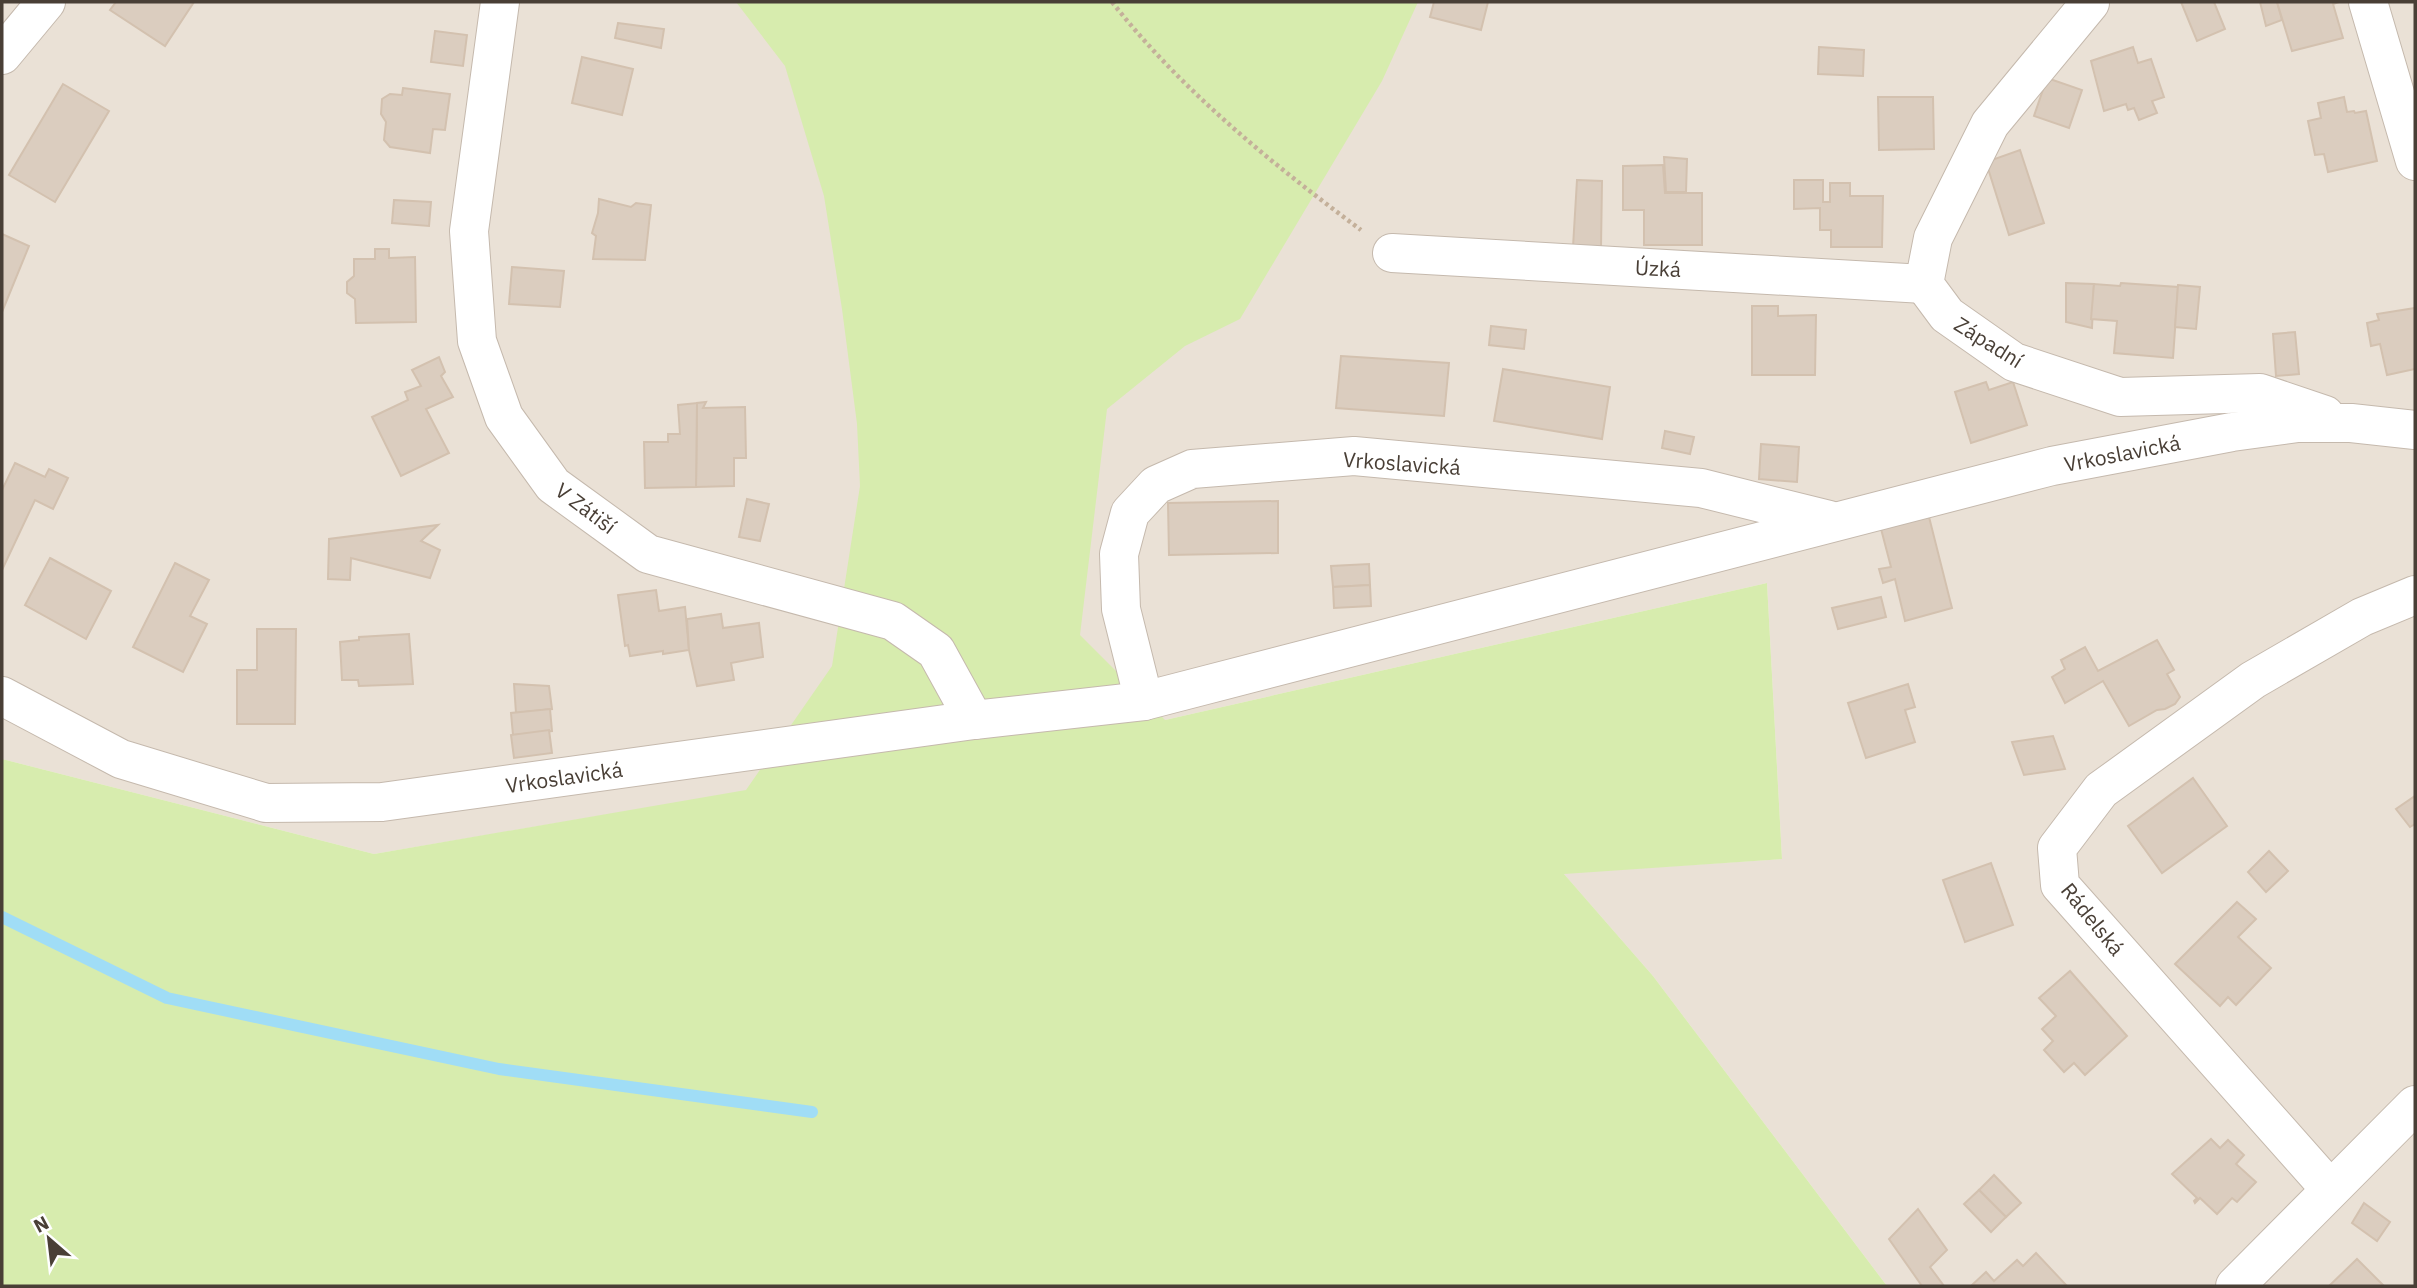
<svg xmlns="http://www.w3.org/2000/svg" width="2417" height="1288" viewBox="0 0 2417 1288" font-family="'IBM Plex Sans',sans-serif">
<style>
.residential{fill:#eae1d6}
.green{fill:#d7ecae}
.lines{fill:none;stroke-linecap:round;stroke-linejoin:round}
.stream{stroke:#a0ddf6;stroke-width:12}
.building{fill:#dbcdbf;stroke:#d3c1af;stroke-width:2}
.minor-casing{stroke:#c5b9ad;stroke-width:40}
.path{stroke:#c4b09a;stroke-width:4.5;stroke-dasharray:3.5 3.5;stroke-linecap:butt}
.minor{stroke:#fff;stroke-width:38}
.labels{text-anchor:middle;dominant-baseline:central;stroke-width:6;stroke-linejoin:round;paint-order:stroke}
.street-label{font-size:21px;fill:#493f36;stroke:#fff}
</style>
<rect width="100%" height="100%" fill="#f5f0e8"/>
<polygon class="residential" points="2,2 2415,2 2415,1286 1887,1286 1653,976 1563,873 1782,859 1767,583 1165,720 374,854 2,759"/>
<polygon class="green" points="736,2 1418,2 1382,81 1240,319 1185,346 1107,409 1080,635 1165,720 1767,583 1782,859 1564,874 1653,976 1887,1286 2,1286 2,759 374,854 746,790 832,666 860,486 857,424 842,309 824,196 785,66"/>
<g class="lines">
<polyline class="stream" points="2,917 167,998 499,1069 812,1112"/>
</g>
<g class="building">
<polygon points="116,2 194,2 165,46 110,10"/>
<polygon points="1434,2 1488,2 1481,30 1430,17"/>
<polygon points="2181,2 2214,2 2225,29 2197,41"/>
<polygon points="2260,2 2277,2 2282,20 2266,26"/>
<polygon points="2277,2 2339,2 2333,4 2343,38 2292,51"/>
<polygon points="618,23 664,29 661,48 615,38"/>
<polygon points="435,31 467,35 463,66 431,62"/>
<polygon points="1819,47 1864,50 1863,76 1818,74"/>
<polygon points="2133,47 2138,63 2151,59 2164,97 2152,101 2157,113 2139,120 2134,108 2128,110 2126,104 2104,111 2091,61"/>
<polygon points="582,57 633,69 622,115 572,103"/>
<polygon points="2047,78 2082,90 2069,128 2034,116"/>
<polygon points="63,84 109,111 55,202 9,175"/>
<polygon points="403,88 450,94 445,130 433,129 430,153 390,147 384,140 386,122 381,114 382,99 390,94 402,95"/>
<polygon points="1878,97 1933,97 1934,149 1879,150"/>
<polygon points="2344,97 2347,112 2354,111 2355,113 2366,111 2377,161 2328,172 2324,154 2315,155 2308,121 2321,118 2318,103"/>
<polygon points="2020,150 2044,223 2009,235 1986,162"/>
<polygon points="1664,157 1687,159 1686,192 1666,192"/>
<polygon points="1663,165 1665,193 1702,193 1702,245 1644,245 1644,210 1623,210 1623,166"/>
<polygon points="1577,180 1602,181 1601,247 1573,247"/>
<polygon points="1794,180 1823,180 1823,202 1830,202 1830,183 1850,183 1850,196 1883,196 1882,247 1831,247 1831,230 1820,230 1820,208 1794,209"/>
<polygon points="599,199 631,207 636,203 651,205 645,260 593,259 596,236 592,233 598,213"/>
<polygon points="394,200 431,202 429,226 392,223"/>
<polygon points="2,234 29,246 2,312"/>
<polygon points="375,249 389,249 389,258 415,257 416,322 356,323 355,299 347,293 347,282 354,276 354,259 375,259"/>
<polygon points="512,267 564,271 560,307 509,304"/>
<polygon points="2066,283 2094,284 2092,328 2066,322"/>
<polygon points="2121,283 2178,287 2173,358 2114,353 2117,321 2091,319 2094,284 2120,286"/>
<polygon points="2178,285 2200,287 2196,329 2175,327"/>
<polygon points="1752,306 1778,306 1778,316 1816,315 1815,375 1752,375"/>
<polygon points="2415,308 2415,369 2387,375 2380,344 2371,346 2367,323 2379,320 2377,314"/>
<polygon points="1491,326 1526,330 1524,349 1489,345"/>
<polygon points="2295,332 2299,374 2276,376 2273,334"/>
<polygon points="1341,356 1449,363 1444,416 1336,408"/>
<polygon points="439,357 445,372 441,376 453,397 426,409 449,453 401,476 372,417 408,400 405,392 421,386 412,370"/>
<polygon points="1503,369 1610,387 1602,439 1494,421"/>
<polygon points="1986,382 1989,390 2013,382 2027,425 1971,443 1955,392"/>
<polygon points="706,402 703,408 745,407 746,458 734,458 734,486 696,487 697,403"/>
<polygon points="697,403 696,487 645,488 644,442 668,442 668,434 680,434 678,405"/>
<polygon points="1665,431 1694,437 1690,454 1662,448"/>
<polygon points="1761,444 1799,447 1797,482 1759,479"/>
<polygon points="15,463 45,477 49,469 68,478 53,509 35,500 2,570 2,490"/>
<polygon points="747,499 769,504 760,541 739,537"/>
<polygon points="1278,501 1278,553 1169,555 1168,503"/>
<polygon points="1928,513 1952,608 1905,621 1895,579 1883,583 1879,569 1891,567 1880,525"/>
<polygon points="438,525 421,541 440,550 430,578 351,558 350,580 328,579 329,539"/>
<polygon points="50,558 111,591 86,639 25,605"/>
<polygon points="175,563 209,580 190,616 207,624 183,672 133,647"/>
<polygon points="1369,564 1370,585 1333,587 1331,566"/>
<polygon points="1370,585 1371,606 1334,608 1333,587"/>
<polygon points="656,590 659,611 685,607 689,650 663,654 663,651 630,656 628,645 625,646 618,595"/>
<polygon points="1881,597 1886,617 1838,629 1832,608"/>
<polygon points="721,614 723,628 759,623 763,657 731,663 734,680 697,686 689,650 687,619"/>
<polygon points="257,629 296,629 295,724 237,724 237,670 257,670"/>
<polygon points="409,634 413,684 359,686 358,680 342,680 340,642 359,640 359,637"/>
<polygon points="2157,640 2174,670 2167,674 2180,697 2175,704 2165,709 2157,710 2129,726 2103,681 2065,703 2052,677 2065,669 2061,660 2085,647 2098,671"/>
<polygon points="514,684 549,686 552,709 516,713"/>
<polygon points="1908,684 1915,707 1905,710 1915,742 1866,758 1848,703"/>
<polygon points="550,709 552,731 513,735 511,713"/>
<polygon points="549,730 552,753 514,758 511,735"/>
<polygon points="2053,736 2065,769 2024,775 2012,742"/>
<polygon points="2193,778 2227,826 2162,873 2128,826"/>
<polygon points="2415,796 2415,824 2410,827 2396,809"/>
<polygon points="2269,851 2288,871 2266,892 2248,872"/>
<polygon points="1991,863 2013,925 1965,942 1943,880"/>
<polygon points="2237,902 2256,919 2238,937 2271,968 2236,1005 2228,997 2220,1006 2175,964"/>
<polygon points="2070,971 2127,1036 2085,1075 2074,1063 2064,1072 2044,1050 2053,1041 2042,1029 2056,1016 2039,998"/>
<polygon points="2211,1139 2220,1148 2228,1140 2244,1155 2236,1164 2256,1182 2237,1202 2232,1198 2217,1214 2200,1198 2195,1203 2194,1201 2197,1198 2172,1174"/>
<polygon points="1994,1175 2021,1203 2006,1217 1979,1190"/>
<polygon points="1979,1190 2006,1217 1991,1232 1964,1204"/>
<polygon points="2364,1203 2390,1222 2377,1241 2352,1223"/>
<polygon points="1918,1209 1947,1250 1930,1267 1944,1286 1922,1286 1889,1239"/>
<polygon points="2036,1253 2067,1286 1972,1285 1986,1272 1994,1281 2017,1260 2023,1266"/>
<polygon points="2357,1259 2384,1286 2329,1286"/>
</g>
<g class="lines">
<g class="minor-casing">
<g id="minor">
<polyline points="500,2 469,231 477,341 504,417 553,485 648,554 893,621 936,651 974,720"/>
<polyline points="2368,2 2415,161"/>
<polyline points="2090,3 1990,124 1933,238 1924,284 1947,315 2014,362 2120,397 2260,393 2325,415"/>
<polyline points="2,55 46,2"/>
<polyline points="1392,253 1924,284"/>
<polyline points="2,696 121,759 266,803 382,802 974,720 1144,701 2052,466 2232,432 2298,423 2351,423 2415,430"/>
<polyline points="1144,701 1121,609 1119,554 1130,513 1156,485 1192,469 1354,456 1701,488 1829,520"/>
<polyline points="2330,1189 2060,885 2057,848 2101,790 2253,680 2362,617 2415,595"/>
<polyline points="2235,1286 2415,1105"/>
</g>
</g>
<path class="path" d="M1112,2C1182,91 1271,163 1361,230"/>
<use href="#minor" class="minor"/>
</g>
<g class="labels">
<g class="street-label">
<text transform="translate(1658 268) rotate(3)">Úzká</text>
<text transform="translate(1989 342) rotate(32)">Západní</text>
<text transform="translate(2122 453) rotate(-11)">Vrkoslavická</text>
<text transform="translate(1402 463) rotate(4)">Vrkoslavická</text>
<text transform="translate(586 508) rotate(37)">V Zátiší</text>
<text transform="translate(564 777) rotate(-8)">Vrkoslavická</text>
<text transform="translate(2093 919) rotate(51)">Rádelská</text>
</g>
</g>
<rect width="2417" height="1288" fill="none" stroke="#493f36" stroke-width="7"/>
<g transform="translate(49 1239) rotate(332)" stroke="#ffffff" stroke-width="5" paint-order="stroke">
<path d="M0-5L12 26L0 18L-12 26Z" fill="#493f36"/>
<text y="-10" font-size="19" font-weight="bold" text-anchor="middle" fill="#493f36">N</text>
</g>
</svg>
